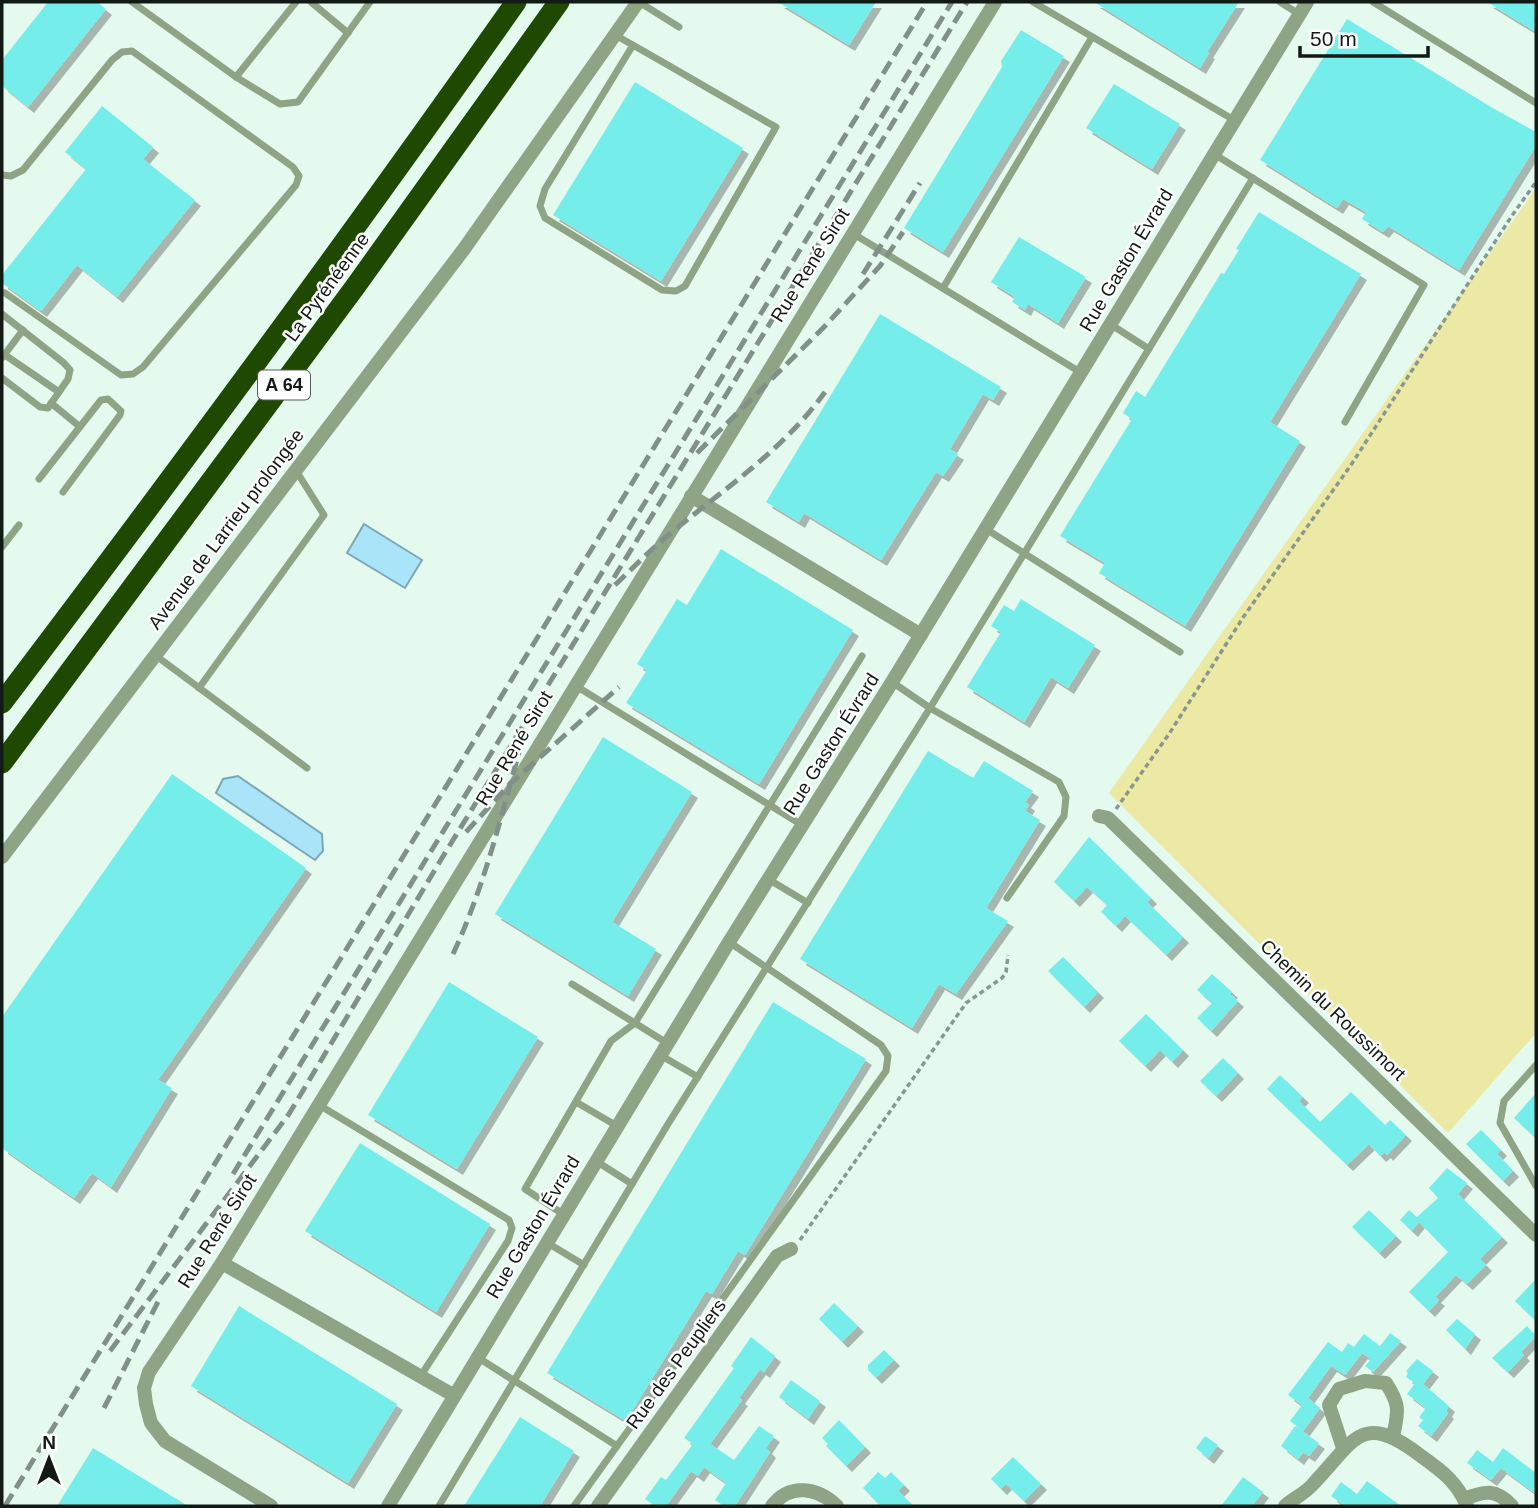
<svg xmlns="http://www.w3.org/2000/svg" width="1538" height="1508" viewBox="0 0 1538 1508" font-family="Arial,sans-serif">
<style>
.green{fill:#ebe9a4}
.water{fill:#aae4f9;stroke:#7ca7b5;stroke-width:2}
.building{fill:#75eeeb;filter:url(#shadow)}
.lines{fill:none;stroke-linecap:round;stroke-linejoin:round}
.path{stroke:#889890;stroke-width:3.5;stroke-dasharray:5 3.5;stroke-linecap:butt}
.lane{stroke:#8fa485;stroke-width:7}
.street{stroke:#8fa485;stroke-width:14}
.highway{stroke:#1f4900;stroke-width:21}
.rail{stroke:#819088;stroke-width:5;stroke-dasharray:14 7;stroke-linecap:butt}
.labels{text-anchor:middle;dominant-baseline:central;stroke-width:5;stroke-linejoin:round;paint-order:stroke}
.shield{fill:#fff;stroke:#595f5c;stroke-width:2}
.shield-label{font-size:18px;font-weight:bold;fill:#121a16}
.street-label{font-size:19px;fill:#121a16;stroke:#fff}
</style>
<defs>
<filter id="shadow"><feDropShadow dx="6" dy="6" stdDeviation="0" flood-color="#0004"/></filter>
</defs>
<rect width="100%" height="100%" fill="#e4faef"/>
<polygon class="green" points="1536,188 1536,1033 1448,1133 1109,793"/>
<g class="water">
<polygon points="364,524 422,560 405,588 347,553"/>
<polygon points="238,776 322,834 323,851 315,860 216,793 223,779"/>
</g>
<g class="building">
<polygon points="48,2 97,2 106,9 28,107 2,86 2,60"/>
<polygon points="778,2 876,2 849,45"/>
<polygon points="1094,2 1239,2 1207,52 1209,53 1200,68"/>
<polygon points="1487,2 1536,2 1536,32"/>
<polygon points="1347,19 1491,107 1536,132 1536,146 1459,270 1388,226 1383,232 1362,219 1366,212 1343,199 1337,208 1260,160"/>
<polygon points="1021,30 1064,56 943,252 904,228 1002,67 1001,61"/>
<polygon points="635,82 743,148 661,281 553,215"/>
<polygon points="1114,84 1180,124 1152,169 1086,128"/>
<polygon points="102,106 153,147 143,159 195,200 117,297 77,265 41,311 2,283 2,275 86,169 65,152"/>
<polygon points="1259,212 1361,274 1270,422 1300,441 1185,626 1099,573 1105,563 1060,536 1132,419 1123,413 1136,391 1145,397 1221,273 1224,274 1239,250 1236,249"/>
<polygon points="1019,237 1086,277 1058,323 1028,304 1025,310 1012,302 1015,297 991,282"/>
<polygon points="880,314 1001,387 993,400 983,394 950,449 958,454 943,476 936,472 881,560 804,513 799,522 766,502"/>
<polygon points="721,549 853,630 759,784 626,703 647,670 637,664 677,599 687,605"/>
<polygon points="1021,599 1095,645 1068,688 1051,677 1024,722 967,687 1001,632 991,626 1004,605 1014,611"/>
<polygon points="603,737 692,792 612,922 656,949 628,996 495,914"/>
<polygon points="928,751 973,778 984,761 1033,791 1025,802 1029,805 1025,811 1040,820 986,908 1008,921 956,994 939,984 912,1028 800,959"/>
<polygon points="172,774 306,868 158,1080 172,1088 111,1187 92,1173 74,1198 2,1148 2,1017"/>
<polygon points="1089,837 1151,898 1147,902 1183,937 1166,955 1125,916 1116,926 1101,912 1107,905 1087,887 1074,901 1054,882"/>
<polygon points="1063,957 1098,992 1084,1007 1048,971"/>
<polygon points="1212,974 1232,992 1230,994 1238,1001 1211,1031 1197,1018 1212,1003 1197,990"/>
<polygon points="449,982 538,1037 457,1169 368,1115"/>
<polygon points="773,1002 866,1059 745,1255 738,1251 712,1294 706,1291 626,1421 547,1373"/>
<polygon points="1146,1014 1183,1050 1172,1062 1160,1050 1145,1066 1119,1041"/>
<polygon points="1223,1058 1238,1073 1216,1096 1200,1081"/>
<polygon points="1280,1075 1303,1097 1299,1101 1320,1122 1351,1092 1385,1125 1390,1120 1406,1135 1387,1155 1385,1152 1380,1156 1369,1144 1347,1165 1267,1089"/>
<polygon points="1536,1093 1536,1138 1514,1118"/>
<polygon points="1481,1130 1501,1150 1497,1154 1513,1171 1503,1181 1466,1144"/>
<polygon points="360,1143 490,1224 436,1312 305,1231"/>
<polygon points="1447,1168 1467,1183 1458,1194 1502,1237 1480,1259 1486,1265 1467,1284 1456,1275 1435,1297 1439,1300 1429,1311 1409,1292 1448,1252 1419,1222 1412,1231 1400,1220 1409,1210 1417,1217 1438,1198 1429,1188"/>
<polygon points="1369,1210 1396,1236 1379,1253 1352,1227"/>
<polygon points="1536,1279 1536,1321 1515,1301"/>
<polygon points="834,1303 858,1326 842,1342 819,1319"/>
<polygon points="239,1306 397,1404 348,1483 191,1386"/>
<polygon points="1457,1319 1475,1334 1465,1349 1446,1330"/>
<polygon points="1527,1326 1536,1336 1521,1352 1524,1355 1508,1372 1492,1358"/>
<polygon points="1390,1333 1401,1341 1373,1372 1365,1366 1371,1359 1362,1353 1345,1375 1331,1366 1308,1398 1320,1408 1303,1431 1290,1421 1302,1405 1288,1395 1328,1342 1342,1352 1348,1343 1354,1347 1364,1334 1380,1346"/>
<polygon points="751,1337 775,1356 764,1372 760,1369 739,1398 742,1400 710,1444 734,1460 759,1426 774,1436 766,1448 770,1452 735,1506 724,1506 715,1500 726,1483 704,1467 698,1476 691,1471 666,1506 655,1506 645,1499 661,1477 666,1480 693,1444 684,1438 734,1368 731,1366"/>
<polygon points="884,1350 894,1360 876,1378 868,1370 868,1365"/>
<polygon points="1417,1359 1433,1371 1423,1384 1449,1406 1446,1411 1448,1413 1431,1436 1418,1426 1423,1420 1419,1417 1426,1408 1407,1394 1415,1383 1406,1377 1408,1373 1406,1371"/>
<polygon points="791,1380 820,1401 808,1419 779,1397"/>
<polygon points="520,1417 574,1451 540,1506 464,1506"/>
<polygon points="839,1420 865,1447 846,1466 826,1446 828,1444 822,1438"/>
<polygon points="1295,1426 1319,1443 1309,1456 1303,1452 1298,1459 1281,1446"/>
<polygon points="1205,1436 1218,1445 1208,1458 1196,1448"/>
<polygon points="93,1448 188,1506 57,1506"/>
<polygon points="1503,1448 1536,1473 1536,1494 1501,1468 1491,1480 1467,1463 1477,1450 1493,1462"/>
<polygon points="1013,1457 1041,1484 1024,1501 1006,1484 1001,1489 991,1479"/>
<polygon points="878,1472 885,1478 891,1472 904,1485 898,1491 914,1506 880,1506 863,1488"/>
<polygon points="1243,1477 1263,1492 1252,1506 1221,1506"/>
<polygon points="1367,1481 1401,1506 1345,1506 1331,1496 1341,1482 1357,1494"/>
</g>
<g class="lines">
<g class="path">
<polyline points="1116,809 1169,734 1244,616 1351,465 1511,217 1536,182"/>
<polyline points="800,1240 966,1003 1002,978 1006,972 1008,955"/>
</g>
<g class="lane">
<polyline points="132,2 236,77 280,104 298,102 370,2"/>
<polyline points="311,2 348,33"/>
<polyline points="639,2 679,27"/>
<polyline points="1033,2 1234,120"/>
<polyline points="1280,2 1299,14"/>
<polyline points="1373,2 1536,103"/>
<path d="M615,35C669,65 722,97 776,127L685,286L676,291L662,290L545,218L540,206L545,189L633,45"/>
<polyline points="236,77 296,2"/>
<polyline points="1214,154 1424,285 1345,422"/>
<polyline points="2,175 11,176 23,170 112,60 122,52 132,51 293,167 299,176 296,185 143,367 133,374 121,375 5,293"/>
<polyline points="852,233 1080,372"/>
<polyline points="943,288 1092,37"/>
<polyline points="2,314 64,363 70,370 68,379 48,408 40,407 2,378"/>
<polyline points="1110,324 1149,349"/>
<polyline points="5,355 59,392"/>
<polyline points="2,358 23,330"/>
<polyline points="51,403 79,426"/>
<polyline points="39,479 101,400 108,399 121,411 120,415 63,492"/>
<polyline points="986,529 1180,652"/>
<polyline points="2,547 19,525"/>
<polyline points="155,655 307,768"/>
<polyline points="892,682 930,708 1059,782 1066,797 1064,816 1007,898"/>
<polyline points="576,686 802,825"/>
<polyline points="199,688 324,515 295,469"/>
<polyline points="768,879 808,903"/>
<polyline points="572,984 667,1043"/>
<polyline points="660,1055 698,1077"/>
<polyline points="1536,1065 1504,1101 1500,1123 1536,1186"/>
<polyline points="576,1102 617,1126"/>
<polyline points="319,1105 509,1220 512,1228 508,1241 420,1377"/>
<polyline points="596,1161 632,1184"/>
<polyline points="563,1214 525,1189 611,1041 635,1023 862,656"/>
<polyline points="546,1242 584,1265"/>
<polyline points="477,1357 617,1446 574,1506"/>
<polyline points="617,1446 886,1071 888,1056 881,1045 729,942"/>
<polyline points="439,1506 668,1124 930,708 1253,178"/>
</g>
<g class="street">
<polyline points="691,496 921,635"/>
<polyline points="1099,816 1108,818 1536,1235"/>
<polyline points="2,857 464,249 638,2"/>
<polyline points="222,1263 453,1395"/>
<path d="M1343,1448L1329,1405L1339,1389L1365,1381L1386,1383C1401,1406 1398,1412 1393,1437"/>
<path d="M1464,1499C1484,1491 1496,1488 1512,1506"/>
<polyline points="271,1506 165,1441 151,1423 146,1404 144,1388 149,1372 222,1263 995,2"/>
<polyline points="388,1506 729,942 892,682 1307,2"/>
<polyline points="598,1506 777,1256 791,1249"/>
<path d="M772,1506C790,1482 818,1488 837,1506"/>
<path d="M1285,1506C1294,1498 1306,1493 1314,1483C1355,1440 1361,1410 1421,1456C1442,1471 1457,1482 1467,1506"/>
</g>
<g class="highway">
<path d="M2,703C177,472 349,239 516,2"/>
<polyline points="2,763 355,287 559,2"/>
</g>
<g class="rail">
<polyline points="863,274 920,183"/>
<polyline points="697,453 825,326 880,266 903,232"/>
<path d="M615,585C632,569 648,552 666,537C722,490 782,452 825,392"/>
<polyline points="466,832 510,784 619,687"/>
<path d="M453,954C486,883 503,809 524,734"/>
<polyline points="233,1174 952,2"/>
<polyline points="110,1351 289,1114 442,858 967,2"/>
<polyline points="104,1408 160,1298"/>
<polyline points="5,1506 927,2"/>
</g>
</g>
<g class="labels">
<rect class="shield" x="258" y="370.5" width="52" height="29" rx="5"/>
<g class="shield-label">
<text x="284" y="385">A 64</text>
</g>
<g class="street-label">
<text transform="translate(1126 260) rotate(-59)">Rue Gaston Évrard</text>
<text transform="translate(810 265) rotate(-58)">Rue René Sirot</text>
<text transform="translate(327 287) rotate(-54)">La Pyrénéenne</text>
<text transform="translate(226 529) rotate(-53)">Avenue de Larrieu prolongée</text>
<text transform="translate(831 744) rotate(-58)">Rue Gaston Évrard</text>
<text transform="translate(514 748) rotate(-59)">Rue René Sirot</text>
<text transform="translate(1333 1010) rotate(44)">Chemin du Roussimort</text>
<text transform="translate(533 1227) rotate(-59)">Rue Gaston Évrard</text>
<text transform="translate(217 1231) rotate(-58)">Rue René Sirot</text>
<text transform="translate(676 1364) rotate(-54)">Rue des Peupliers</text>
</g>
</g>
<rect width="1538" height="1508" fill="none" stroke="#121a16" stroke-width="7"/>
<g transform="translate(49 1459)" stroke="#ffffff" stroke-width="5" paint-order="stroke">
<path d="M0-5L12 26L0 18L-12 26Z" fill="#121a16"/>
<text y="-10" font-size="19" font-weight="bold" text-anchor="middle" fill="#121a16">N</text>
</g>
<path d="M1300 46v10h128v-10" fill="none" stroke="#121a16" stroke-width="3.5"/>
<text x="1310" y="46" font-size="21" fill="#121a16" stroke="#ffffff" stroke-width="5" paint-order="stroke">50 m</text>
</svg>
